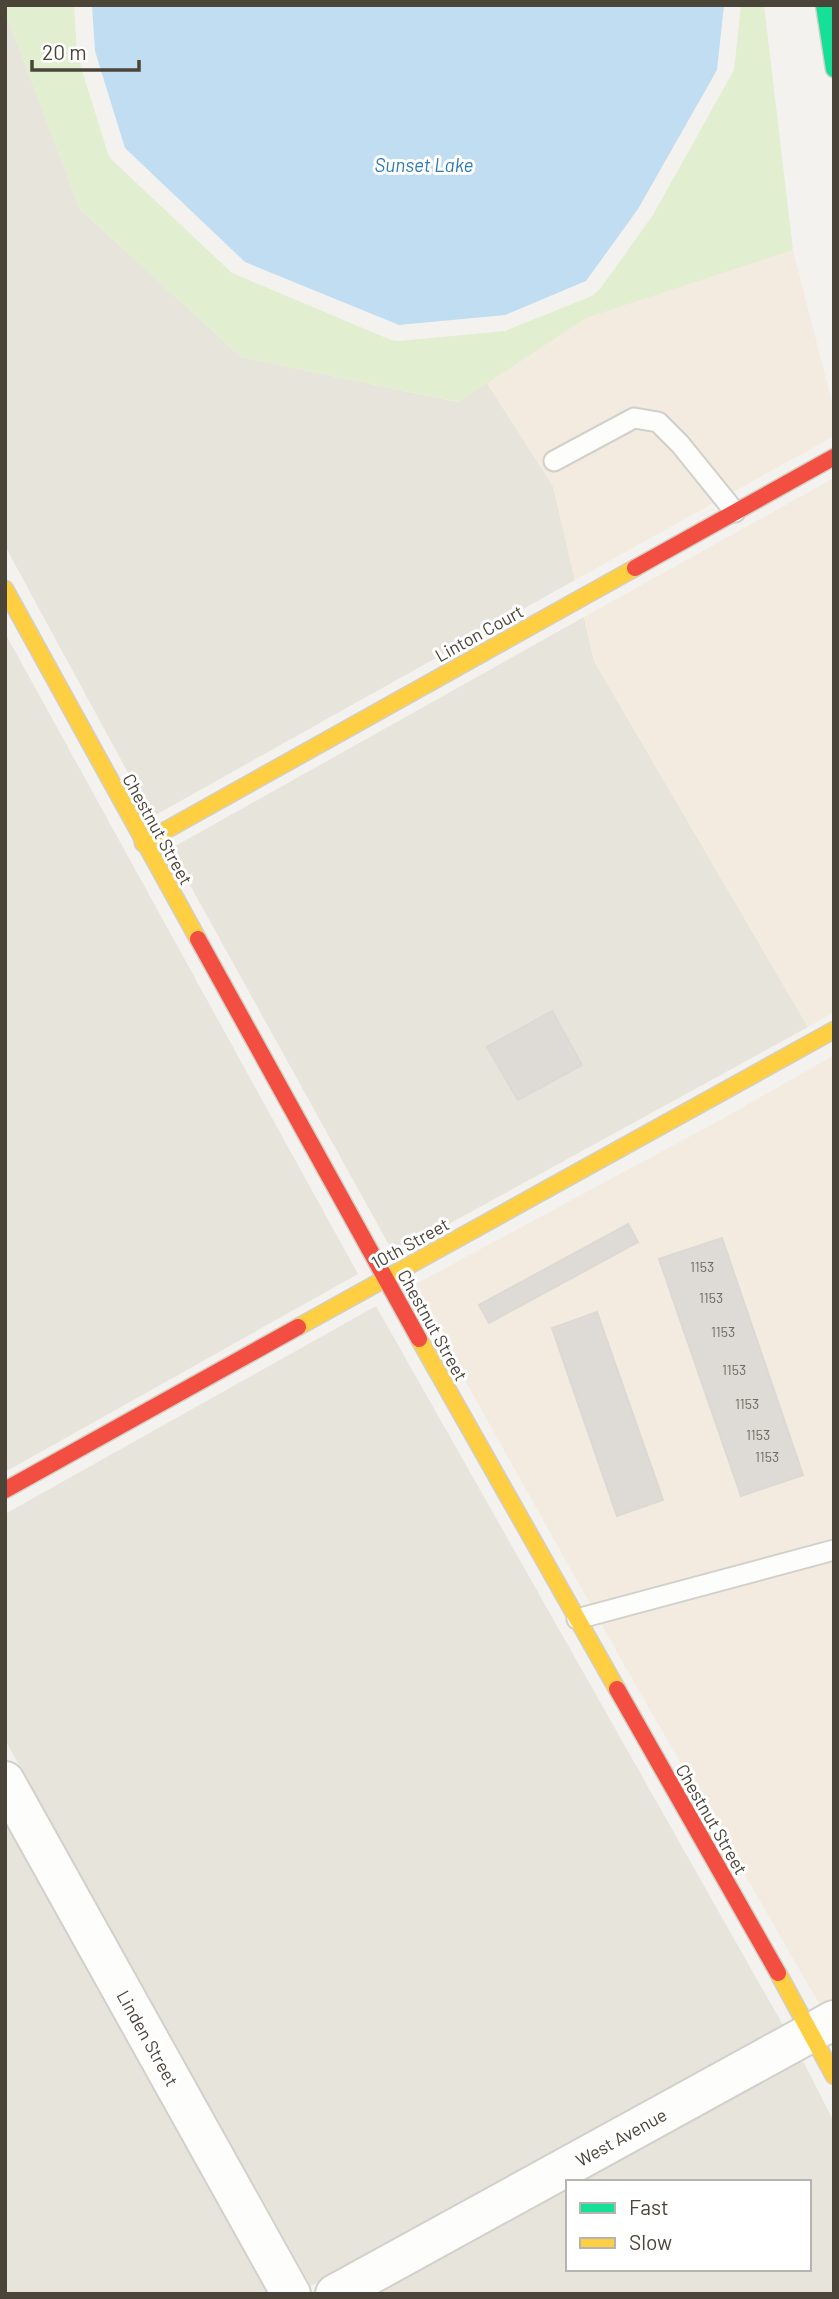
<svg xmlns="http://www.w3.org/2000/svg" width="839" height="2299" viewBox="0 0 839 2299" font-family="Barlow,sans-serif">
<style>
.residential{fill:#e7e4dc}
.commercial{fill:#f3ebdf}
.green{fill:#e1eecf}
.water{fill:#c0ddf1}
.building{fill:#dedbd6;stroke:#dcd9d4;stroke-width:2}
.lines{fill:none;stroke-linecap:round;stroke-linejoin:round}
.lane-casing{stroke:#d2d0cb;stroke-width:23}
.street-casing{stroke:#d2d0cb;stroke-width:42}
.fast-casing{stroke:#d3cfc5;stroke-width:19}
.slow-casing{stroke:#d3cfc5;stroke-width:19}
.jam-casing{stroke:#d3cfc5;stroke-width:19}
.lane{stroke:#fdfdfc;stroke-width:19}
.street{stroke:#fdfdfc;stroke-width:38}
.fast{stroke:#16e098;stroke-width:16}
.slow{stroke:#ffcf43;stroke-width:16}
.jam{stroke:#f24e42;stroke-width:16}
.labels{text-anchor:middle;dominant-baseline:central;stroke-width:6;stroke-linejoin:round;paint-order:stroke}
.number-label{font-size:14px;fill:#706a61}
.street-label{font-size:18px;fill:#4b4439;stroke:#fff}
.water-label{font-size:19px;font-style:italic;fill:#2e7ab2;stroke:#fff}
</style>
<rect width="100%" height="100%" fill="#f4f2ee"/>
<g class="residential">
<polygon points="5,11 80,209 241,357 458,402 487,383 553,486 575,580 152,817 5,546"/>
<polygon points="584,617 594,661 808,1027 394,1254 170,849"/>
<polygon points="5,633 358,1274 5,1472"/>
<polygon points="376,1306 784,2027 311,2286 5,1740 5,1514"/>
<polygon points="5,1824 268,2294 5,2294"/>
<polygon points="802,2059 834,2122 834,2294 373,2294 568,2187 568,2269 809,2269 809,2182 578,2182"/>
</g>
<g class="commercial">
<polygon points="793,250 834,410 834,436 575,580 553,486 487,383 586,318"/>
<polygon points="834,478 834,1012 808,1027 594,661 584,617"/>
<polygon points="834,1055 834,2000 821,2007 626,1668 412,1286 722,1119"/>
</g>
<polygon class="green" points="5,5 74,5 77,54 108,154 112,160 232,273 391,340 399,341 505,331 592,296 600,289 653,215 734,70 741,5 764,5 793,250 586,318 459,402 241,357 80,209 5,11"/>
<polygon class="water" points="92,5 724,5 717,70 638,209 586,281 505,315 399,325 245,262 125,148 95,51"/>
<g class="building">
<polygon points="552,1011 582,1065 518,1100 487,1047"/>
<polygon points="628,1224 638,1242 489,1323 479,1305"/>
<polygon points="722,1238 803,1475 741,1496 659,1259"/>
<polygon points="597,1312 663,1500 617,1516 552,1328"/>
</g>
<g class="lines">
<g class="lane-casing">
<g id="lane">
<polyline points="554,461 634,418 658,422 680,444 735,512"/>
<polyline points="577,1619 834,1550"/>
</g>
</g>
<g class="street-casing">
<g id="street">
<polyline points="5,1781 291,2294"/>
<polyline points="335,2294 834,2020"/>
</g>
</g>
<g class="fast-casing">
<polyline id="fast" points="824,5 834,69"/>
</g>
<g class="slow-casing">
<g id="slow">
<polyline points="5,589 198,939"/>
<polyline points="143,843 635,568"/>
<polyline points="298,1327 834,1030"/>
<polyline points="419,1339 617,1689"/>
<polyline points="778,1973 834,2076"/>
</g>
</g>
<g class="jam-casing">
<g id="jam">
<polyline points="635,568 834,457"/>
<polyline points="198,939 419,1339"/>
<polyline points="5,1490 298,1327"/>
<polyline points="617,1689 778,1973"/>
</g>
</g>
<use href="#lane" class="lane"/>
<use href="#street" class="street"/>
<use href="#fast" class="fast"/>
<use href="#slow" class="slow"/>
<use href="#jam" class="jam"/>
</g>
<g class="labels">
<g class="number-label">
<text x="702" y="1266">1153</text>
<text x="711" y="1297">1153</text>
<text x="723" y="1331">1153</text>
<text x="734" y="1369">1153</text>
<text x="747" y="1403">1153</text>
<text x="758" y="1434">1153</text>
<text x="767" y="1456">1153</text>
</g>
<g class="street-label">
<text transform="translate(479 633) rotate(-29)">Linton Court</text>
<text transform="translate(158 829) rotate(61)">Chestnut Street</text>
<text transform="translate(410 1243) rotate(-29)">10th Street</text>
<text transform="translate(433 1325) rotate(61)">Chestnut Street</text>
<text transform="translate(712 1819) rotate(60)">Chestnut Street</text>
<text transform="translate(148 2038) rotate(61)">Linden Street</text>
<text transform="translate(621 2137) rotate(-29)">West Avenue</text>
</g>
<g class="water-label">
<text x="424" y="164">Sunset Lake</text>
</g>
</g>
<rect width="839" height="2299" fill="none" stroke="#4b4439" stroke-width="14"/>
<rect x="566" y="2180" width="245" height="91" fill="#ffffff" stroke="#b7b4b0" stroke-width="2"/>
<rect x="580" y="2203" width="35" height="10" fill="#16e098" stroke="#b7b4b0" stroke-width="2"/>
<text x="629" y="2215" font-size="21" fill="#4b4439">Fast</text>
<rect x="580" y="2238" width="35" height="10" fill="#ffcf43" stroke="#b7b4b0" stroke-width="2"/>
<text x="629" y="2250" font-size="21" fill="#4b4439">Slow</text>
<path d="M32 60v10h107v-10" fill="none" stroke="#4b4439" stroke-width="3.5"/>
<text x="42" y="60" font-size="21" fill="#4b4439" stroke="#ffffff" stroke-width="5" paint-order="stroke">20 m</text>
</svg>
